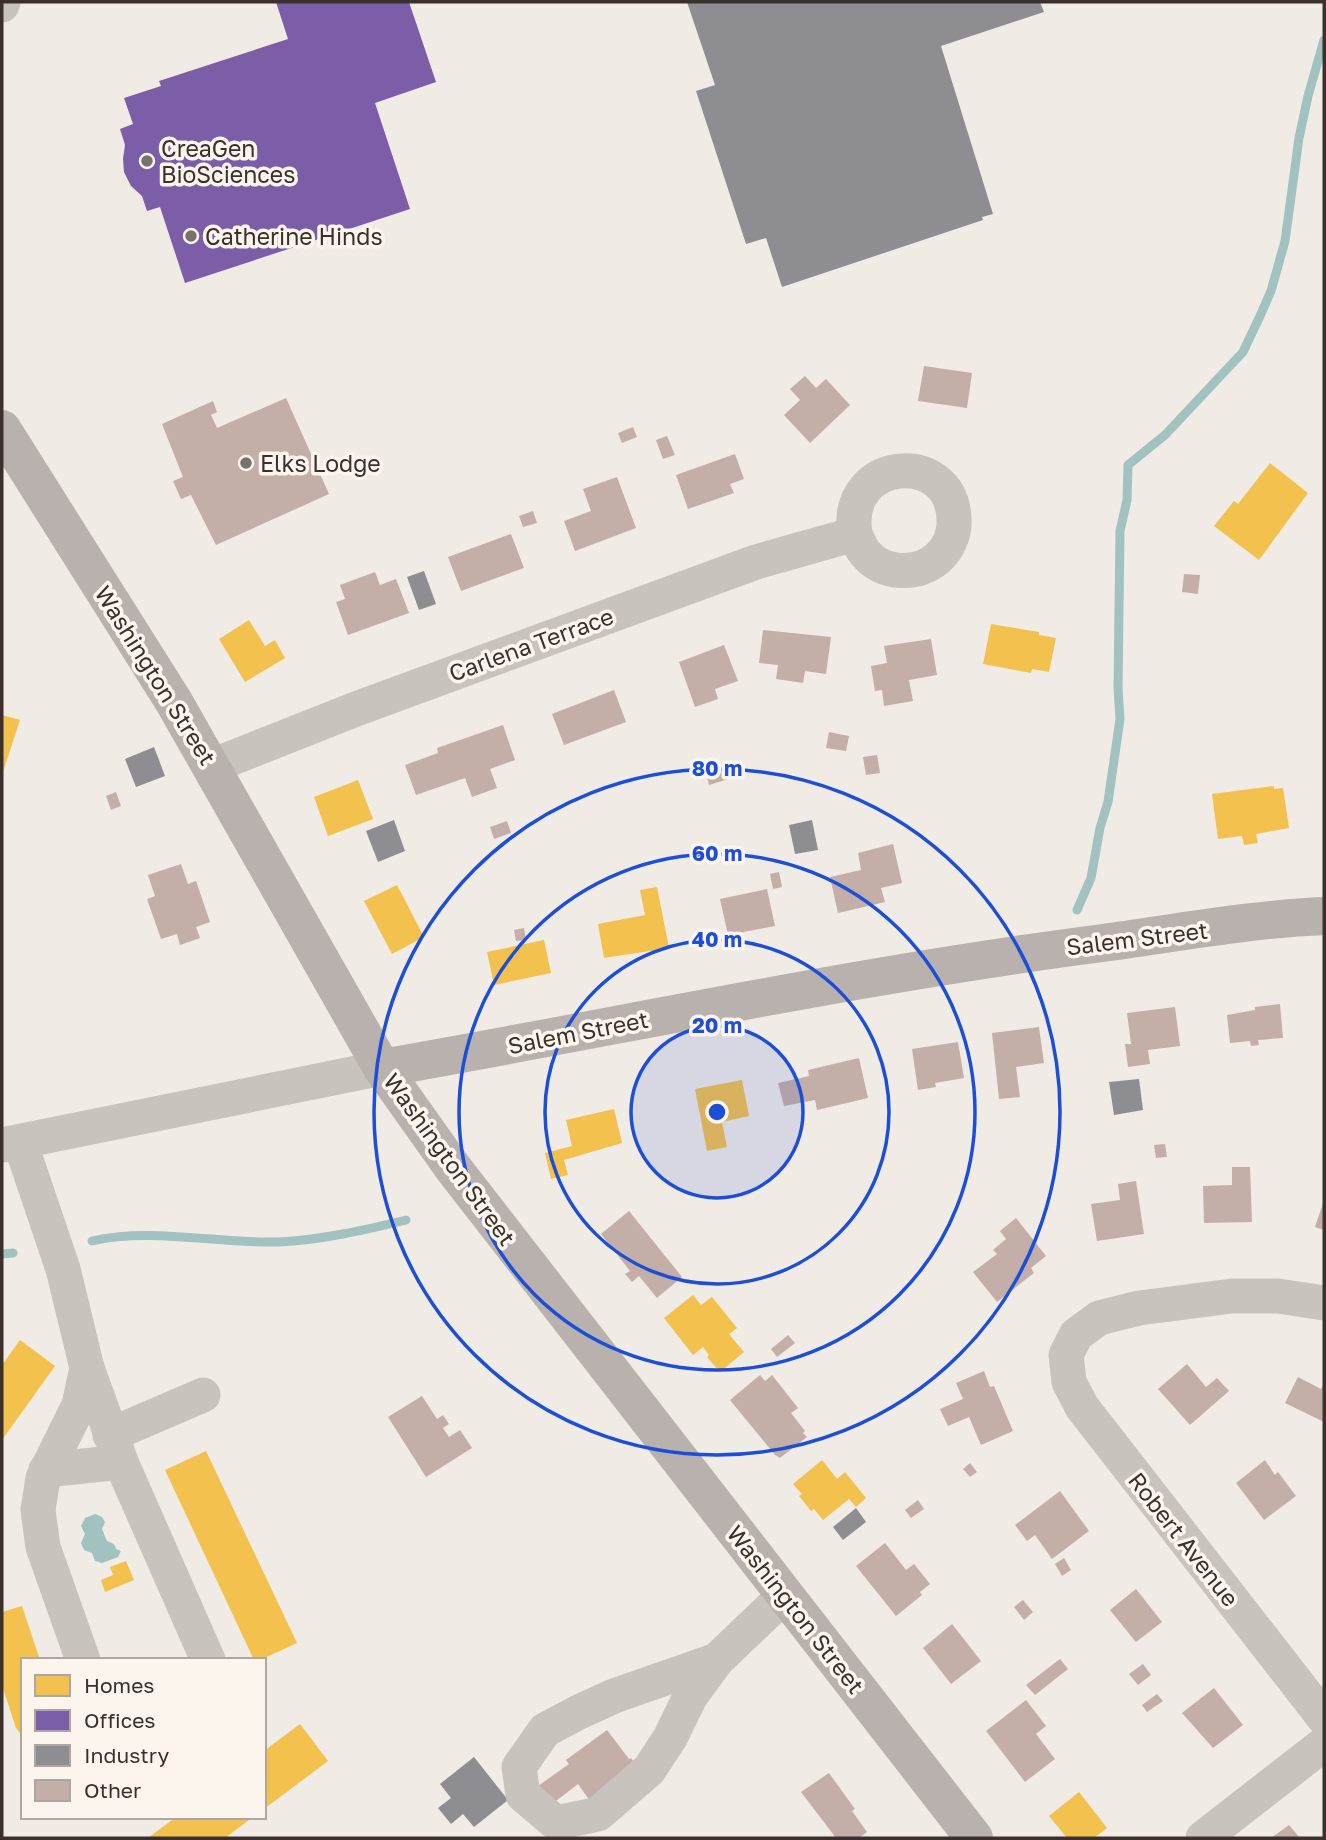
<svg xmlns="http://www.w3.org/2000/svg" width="1326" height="1840" viewBox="0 0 1326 1840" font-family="'Golos Text',sans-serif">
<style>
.water{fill:#a1c2c1}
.homes{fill:#f2c14e}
.offices{fill:#7b5ea7}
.industry{fill:#8d8d92}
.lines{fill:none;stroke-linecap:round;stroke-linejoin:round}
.stream{stroke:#a1c2c1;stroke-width:9}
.building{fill:#c3afa7}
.minor{stroke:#c9c3be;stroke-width:35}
.major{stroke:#b8b1ad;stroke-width:38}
.ring{fill:none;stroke:#1d4ed8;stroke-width:3.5}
.poi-dot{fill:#7a716c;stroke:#fbf5ee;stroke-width:2.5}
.labels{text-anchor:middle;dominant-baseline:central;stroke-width:7;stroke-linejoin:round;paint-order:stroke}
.poi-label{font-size:23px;fill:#3b302b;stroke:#fbf5ee;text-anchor:start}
.street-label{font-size:23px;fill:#3b302b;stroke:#fbf5ee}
.centre{fill:#1d4ed8;stroke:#fbf5ee;stroke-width:3.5}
.ring-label{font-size:21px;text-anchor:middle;font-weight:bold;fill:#1d4ed8;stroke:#fbf5ee;stroke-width:7;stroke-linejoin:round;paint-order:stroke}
</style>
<rect width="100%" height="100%" fill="#f0ebe5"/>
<polygon class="water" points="95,1514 102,1517 105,1522 102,1529 107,1541 114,1544 116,1549 121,1551 118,1557 102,1563 95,1561 92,1553 84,1550 81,1543 85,1534 81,1526 85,1518"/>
<g class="homes">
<polygon points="1270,463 1308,493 1259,560 1214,526 1234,501 1238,504"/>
<polygon points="249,620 265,646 275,640 285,658 245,682 219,639"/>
<polygon points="991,624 1039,632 1039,635 1056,638 1049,672 1032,669 1031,673 983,664"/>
<polygon points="2,715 20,720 2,775"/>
<polygon points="358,780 373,819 328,836 314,797"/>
<polygon points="1274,786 1274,789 1283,788 1289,828 1256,834 1258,843 1244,845 1242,836 1218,839 1212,794"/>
<polygon points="397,885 424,937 392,954 364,901"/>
<polygon points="657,887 669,948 604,958 598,924 645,915 640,890"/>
<polygon points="544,940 551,973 494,985 487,952"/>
<polygon points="742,1080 749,1116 722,1122 727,1147 707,1151 695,1089"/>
<polygon points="614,1109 622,1143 564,1160 568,1175 551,1179 545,1153 572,1146 566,1120"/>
<polygon points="693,1295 701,1305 712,1297 737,1328 729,1334 744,1352 720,1372 707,1357 709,1355 703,1347 693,1355 664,1318"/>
<polygon points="20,1340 55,1366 2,1440 2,1365"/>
<polygon points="206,1451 297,1643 260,1660 254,1660 165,1470"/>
<polygon points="822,1460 837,1479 845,1472 866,1498 856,1507 849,1499 823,1520 814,1509 811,1511 799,1496 802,1494 793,1484"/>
<polygon points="126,1561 134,1580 105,1592 101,1580 113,1575 110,1567"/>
<polygon points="22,1606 40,1660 23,1660 23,1737 16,1728 2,1685 2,1612"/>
<polygon points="300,1724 328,1761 264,1809 264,1751"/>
<polygon points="1079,1792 1107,1828 1094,1838 1067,1838 1049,1816"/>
<polygon points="176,1817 253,1817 225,1838 148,1838"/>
</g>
<polygon class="offices" points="276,2 409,2 436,82 375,103 410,209 185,283 160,207 147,211 142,196 131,186 124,172 123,159 125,145 120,129 133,124 124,98 161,86 159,81 288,39"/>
<g class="industry">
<polygon points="687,2 1040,2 1044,12 941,46 993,214 982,217 983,220 782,287 766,238 746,244 696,91 715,85"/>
<polygon points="424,571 436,604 419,610 407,577"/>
<polygon points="154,747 165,776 136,787 125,759"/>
<polygon points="394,820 405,851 378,862 366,831"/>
<polygon points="812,820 818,850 795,854 789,825"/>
<polygon points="1139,1079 1143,1110 1114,1115 1109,1082"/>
<polygon points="856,1508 866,1522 843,1540 833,1527"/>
<polygon points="474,1757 508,1800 474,1827 463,1814 451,1824 438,1808 451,1798 440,1784"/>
</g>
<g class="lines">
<g class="stream">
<polyline points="1077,910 1091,878 1100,828 1108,802 1120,719 1118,688 1120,531 1127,500 1128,465 1165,435 1243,352 1260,316 1271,291 1285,241 1299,138 1308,96 1324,40"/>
<path d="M92,1241C150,1227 219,1244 279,1242C321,1240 365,1230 406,1220"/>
<polyline points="2,1254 13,1253"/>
</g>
</g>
<g class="building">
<polygon points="924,366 972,373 967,408 918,401"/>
<polygon points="805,376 816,388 826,379 850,405 810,443 784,415 800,400 790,389"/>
<polygon points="286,398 329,494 216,545 191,495 181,499 173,481 183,477 162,424 213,401 217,412 211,415 217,428"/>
<polygon points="633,427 637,437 622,443 618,433"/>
<polygon points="667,436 675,455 663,459 656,440"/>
<polygon points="735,454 744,479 730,484 734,493 688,509 676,475"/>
<polygon points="617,477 636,528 575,551 564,521 591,511 583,489"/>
<polygon points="533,511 537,523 523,527 519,516"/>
<polygon points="511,534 524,568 461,591 448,557"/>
<polygon points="375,572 380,585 396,579 409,613 348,635 336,602 345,599 340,585"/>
<polygon points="1184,574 1200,575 1198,594 1182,592"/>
<polygon points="763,630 831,637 826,674 805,671 803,683 776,679 778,665 759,663"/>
<polygon points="931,639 937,675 909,680 913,701 884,706 882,690 875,691 871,666 887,663 884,646"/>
<polygon points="724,645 738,681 715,689 718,699 695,707 679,662"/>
<polygon points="614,690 626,722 564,745 552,714"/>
<polygon points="503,725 515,760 490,769 497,788 472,797 465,778 416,795 405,765 438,753 437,748"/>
<polygon points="829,732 849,736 846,751 826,748"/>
<polygon points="877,755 880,773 866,775 863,757"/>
<polygon points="734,764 738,776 709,785 706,773"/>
<polygon points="116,792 121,806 111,810 106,796"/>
<polygon points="507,821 511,833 494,839 490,827"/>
<polygon points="893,844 902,883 881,888 885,902 838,913 830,877 861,870 858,853"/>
<polygon points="181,864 188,884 196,881 210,922 196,927 200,938 180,945 177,934 161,939 147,899 155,896 148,875"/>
<polygon points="779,872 782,887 773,889 770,874"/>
<polygon points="767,889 775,926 728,935 720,899"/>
<polygon points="524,928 526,940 516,941 514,930"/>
<polygon points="1280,1004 1283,1038 1258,1040 1259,1045 1251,1046 1250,1041 1230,1043 1227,1015 1255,1010 1255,1007"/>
<polygon points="1175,1007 1180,1046 1148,1050 1150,1064 1128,1067 1125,1044 1131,1044 1127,1013"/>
<polygon points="1039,1027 1044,1063 1016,1067 1020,1097 999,1099 992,1033"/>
<polygon points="958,1042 964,1078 935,1083 936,1087 918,1090 912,1049"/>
<polygon points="859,1058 868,1098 817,1110 815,1100 784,1106 778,1083 809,1076 808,1070"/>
<polygon points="1165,1144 1167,1157 1156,1158 1154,1145"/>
<polygon points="1232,1167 1250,1167 1252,1222 1204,1223 1203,1186 1232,1185"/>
<polygon points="1136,1181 1144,1234 1097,1241 1091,1204 1120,1200 1118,1184"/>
<polygon points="1324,1200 1324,1230 1315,1227"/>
<polygon points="629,1211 682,1277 657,1298 639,1276 632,1282 625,1274 630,1271 601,1234"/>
<polygon points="1016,1218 1046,1256 1031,1268 1034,1273 997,1302 973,1272 997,1254 993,1250 1006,1239 1000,1231"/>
<polygon points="788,1335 795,1343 777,1357 771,1349"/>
<polygon points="1187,1364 1206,1387 1217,1378 1229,1391 1190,1425 1158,1389"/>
<polygon points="984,1371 990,1387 994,1386 1013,1431 981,1445 969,1417 948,1426 940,1409 963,1399 956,1383"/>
<polygon points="760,1375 765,1381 772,1375 798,1408 791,1413 805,1431 803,1433 807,1437 780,1458 775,1455 730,1400"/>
<polygon points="1298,1377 1321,1389 1324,1383 1324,1422 1285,1403"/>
<polygon points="422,1396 437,1419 443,1415 449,1424 443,1428 449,1437 460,1430 472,1448 426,1477 388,1417"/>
<polygon points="1265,1460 1275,1475 1278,1472 1296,1496 1264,1520 1236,1483"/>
<polygon points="970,1463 977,1472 970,1477 963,1469"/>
<polygon points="1060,1491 1089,1531 1052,1559 1035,1535 1027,1541 1015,1525"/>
<polygon points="918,1500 924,1509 911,1518 905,1510"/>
<polygon points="885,1543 906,1570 914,1564 930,1584 920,1592 922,1595 896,1616 856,1566"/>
<polygon points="1064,1558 1071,1570 1062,1576 1055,1564"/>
<polygon points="1136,1589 1162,1622 1136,1642 1110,1610"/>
<polygon points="1023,1600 1033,1612 1024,1620 1014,1607"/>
<polygon points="952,1624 981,1661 951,1684 923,1648"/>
<polygon points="1060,1659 1068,1669 1035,1695 1026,1685"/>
<polygon points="1143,1664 1151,1675 1138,1685 1129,1674"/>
<polygon points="1214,1688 1243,1725 1213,1748 1182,1713"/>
<polygon points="1157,1694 1163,1701 1147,1712 1142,1705"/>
<polygon points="1026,1700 1046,1726 1036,1734 1055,1759 1025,1782 986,1731"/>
<polygon points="607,1730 629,1759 631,1758 637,1766 590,1801 578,1784 552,1804 538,1786 569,1764 566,1760"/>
<polygon points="829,1773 855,1809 852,1811 867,1832 859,1838 836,1838 801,1792"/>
<polygon points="1289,1825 1300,1838 1271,1838"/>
</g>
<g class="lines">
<g class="minor">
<polyline points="2,5 3,2"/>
<path d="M212,766L356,709L756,562L855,534C842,457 953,448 954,520C955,534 948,549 938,558C917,576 883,575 865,553C861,548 858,541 855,534"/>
<polyline points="20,1142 63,1269 87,1368"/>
<polyline points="2,1145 382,1068"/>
<polyline points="1324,1303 1278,1296 1232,1296 1139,1308 1099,1318 1076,1335 1066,1355 1069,1382 1082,1407 1324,1718"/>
<polyline points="110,1435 203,1395"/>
<polyline points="46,1470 121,1462"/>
<polyline points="83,1660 43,1547 38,1510 43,1478 79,1405 87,1368 121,1462 208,1660"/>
<polyline points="717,1660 690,1697 670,1738 649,1770 598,1814 556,1823 523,1795 519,1767 545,1730 579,1712 614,1696 717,1660 785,1595"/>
<polyline points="1203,1838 1324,1744"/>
</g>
<g class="major">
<polyline points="2,429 174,702 382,1068 453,1168 974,1838"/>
<path d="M382,1068C623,1026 861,974 1103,943C1176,933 1251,919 1324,916"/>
</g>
</g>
<circle cx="717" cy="1112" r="86" fill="#1d4ed8" fill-opacity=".12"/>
<g class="ring">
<circle cx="717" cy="1112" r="86"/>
<circle cx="717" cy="1112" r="172"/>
<circle cx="717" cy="1112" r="258"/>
<circle cx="717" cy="1112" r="343"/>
</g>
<g class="poi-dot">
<circle cx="147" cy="161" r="7"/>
<circle cx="191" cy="236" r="7"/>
<circle cx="246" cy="463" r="7"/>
</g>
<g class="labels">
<g class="poi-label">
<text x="161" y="148">CreaGen<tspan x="161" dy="26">BioSciences</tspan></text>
<text x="205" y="236">Catherine Hinds</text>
<text x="260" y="463">Elks Lodge</text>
</g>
<g class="street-label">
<text transform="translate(531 644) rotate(-20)">Carlena Terrace</text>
<text transform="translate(156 675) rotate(58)">Washington Street</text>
<text transform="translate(1137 938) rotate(-7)">Salem Street</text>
<text transform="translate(578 1032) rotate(-11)">Salem Street</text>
<text transform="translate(450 1159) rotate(54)">Washington Street</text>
<text transform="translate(1184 1539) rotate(52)">Robert Avenue</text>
<text transform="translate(796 1609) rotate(52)">Washington Street</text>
</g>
</g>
<circle cx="717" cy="1112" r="10" class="centre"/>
<g class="ring-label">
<text x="717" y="776">80 m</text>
<text x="717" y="861">60 m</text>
<text x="717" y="947">40 m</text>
<text x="717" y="1033">20 m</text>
</g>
<rect width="1326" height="1840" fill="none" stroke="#3b302b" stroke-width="7"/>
<rect x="21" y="1658" width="245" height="161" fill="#fbf5ee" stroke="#aea6a0" stroke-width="2"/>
<rect x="35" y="1675" width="35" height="21" fill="#f2c14e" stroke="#aea6a0" stroke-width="2"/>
<text x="84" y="1693" font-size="21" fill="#3b302b">Homes</text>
<rect x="35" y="1710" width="35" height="21" fill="#7b5ea7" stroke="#aea6a0" stroke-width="2"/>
<text x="84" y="1728" font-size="21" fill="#3b302b">Offices</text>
<rect x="35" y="1745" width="35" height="21" fill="#8d8d92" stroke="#aea6a0" stroke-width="2"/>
<text x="84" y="1763" font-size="21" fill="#3b302b">Industry</text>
<rect x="35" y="1780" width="35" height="21" fill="#c3afa7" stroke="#aea6a0" stroke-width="2"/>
<text x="84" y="1798" font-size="21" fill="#3b302b">Other</text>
</svg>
